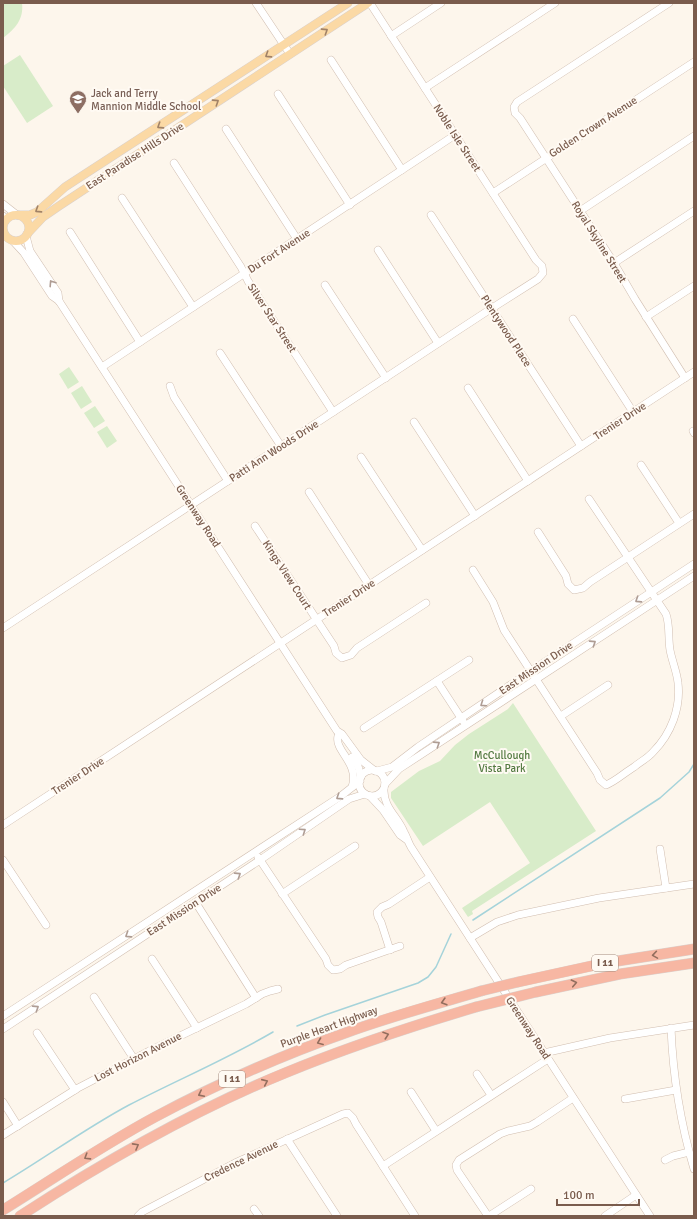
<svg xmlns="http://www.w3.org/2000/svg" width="697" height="1219" viewBox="0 0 697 1219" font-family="Signika,sans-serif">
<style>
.green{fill:#d8ecc9}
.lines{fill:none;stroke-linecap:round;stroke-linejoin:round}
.stream{stroke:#a5d3da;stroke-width:1.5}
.minor-casing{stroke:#d1beb0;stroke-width:8}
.major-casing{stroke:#dad1cd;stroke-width:9}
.highway-casing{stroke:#dad1cd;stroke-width:11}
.minor{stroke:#fff;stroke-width:7}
.major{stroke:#fbd9a5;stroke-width:8}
.highway{stroke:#f7b7a3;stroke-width:10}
.highway-bridge-casing{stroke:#dad1cd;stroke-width:11;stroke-linecap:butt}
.highway-bridge{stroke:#f7b7a3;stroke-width:10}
.oneway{stroke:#a18267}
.oneway2{stroke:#af9d94}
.oneway3{stroke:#936e5e}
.labels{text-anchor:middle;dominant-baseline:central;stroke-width:4;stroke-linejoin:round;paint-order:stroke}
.shield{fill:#fffaf3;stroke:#a28b7f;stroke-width:1}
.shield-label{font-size:10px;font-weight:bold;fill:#7a5c4d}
.education-label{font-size:11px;fill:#785e54;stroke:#fffaf3;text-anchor:start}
.street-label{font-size:11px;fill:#7a5c4d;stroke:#fffaf3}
.park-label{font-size:11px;fill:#537a41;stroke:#fffaf3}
</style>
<rect width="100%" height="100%" fill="#fdf6ec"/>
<g class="green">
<path d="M3,3H22C24,19 15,29 3,38Z"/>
<polygon points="20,55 53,106 27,123 3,86 3,66"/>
<polygon points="69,367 79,382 68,389 59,374"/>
<polygon points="82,386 92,402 81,409 71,393"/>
<polygon points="95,406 105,421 94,428 84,413"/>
<polygon points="107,426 117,441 107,448 97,432"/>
<polygon points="513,703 596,831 472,911 473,914 468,917 462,908 530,863 490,802 423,846 391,798 391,792 419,771 440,761 455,745 469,734 508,709"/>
</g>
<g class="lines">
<g class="stream">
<polyline points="473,920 660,798 689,772 694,764"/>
<polyline points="297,1026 325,1015 418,983 428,977 436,967 451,934"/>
<path d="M3,1183C45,1158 86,1128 129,1105C177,1080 227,1059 273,1032"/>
</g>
<g class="minor-casing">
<g id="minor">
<polyline points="256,3 290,54"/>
<polyline points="669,3 517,102 514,107 515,113 520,118 614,263 635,299 685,378"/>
<polyline points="391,36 441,3"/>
<polyline points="331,60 402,170"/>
<polyline points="425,88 555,3"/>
<polyline points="278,94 350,205"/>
<polyline points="226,129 297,239"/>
<polyline points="174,163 241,267 248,281 333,412"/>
<polyline points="493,193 694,62"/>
<polyline points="122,198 193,307"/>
<polyline points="3,204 17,215"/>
<polyline points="580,211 694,136"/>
<polyline points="431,215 581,446"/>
<polyline points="3,216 5,221"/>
<polyline points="70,232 140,342"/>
<polyline points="26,236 30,251 58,293 59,301"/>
<polyline points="13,241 24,253 52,296 59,301 337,731 342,734 361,760 375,771"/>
<polyline points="378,250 438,343"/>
<polyline points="614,263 694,211"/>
<polyline points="325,285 386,378"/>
<polyline points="646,317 694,286"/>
<polyline points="573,319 633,412"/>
<polyline points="220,353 281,446"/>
<polyline points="102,367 455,135"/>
<polyline points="170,386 174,397 228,481"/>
<polyline points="468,388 528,481"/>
<polyline points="414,422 475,516"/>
<polyline points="693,431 694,433"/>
<polyline points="361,457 422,550"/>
<polyline points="641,465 679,523"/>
<polyline points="309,492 369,585"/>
<polyline points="255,526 334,646 336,653 342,658 351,655 357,648 426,603"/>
<polyline points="538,532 566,576 568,584 574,590 583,588 590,582 694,514"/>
<path d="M473,570L493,602L504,630L597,773L600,780L606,785C616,781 624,773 634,767C640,762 648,758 653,752C671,734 681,708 678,683C677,672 672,661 670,650C668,638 670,625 666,614L589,499"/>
<polyline points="3,628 486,312 538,279 543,273 542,266 536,260 370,3"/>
<polyline points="437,681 463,721"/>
<polyline points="561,716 608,685"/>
<polyline points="364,728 469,660"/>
<path d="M338,736C334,751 360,763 352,787"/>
<polyline points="352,757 358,766 361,777"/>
<circle cx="372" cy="783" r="13"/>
<polyline points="377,771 392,767 418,747 531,671 694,564"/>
<polyline points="385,784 399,769 694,576"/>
<path d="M384,789C383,807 398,817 404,832C407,837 408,842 411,847L650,1216"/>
<polyline points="370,796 383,810 400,835 407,840"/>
<polyline points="3,825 694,372"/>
<polyline points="660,849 666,888"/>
<polyline points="258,857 326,959 328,965 333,970 340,969 346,965 400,946"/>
<polyline points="3,860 46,925"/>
<polyline points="282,894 355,846"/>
<polyline points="196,903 256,998"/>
<polyline points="470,938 497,922 518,915 599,898 694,884"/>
<polyline points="390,950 381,922 378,917 377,912 382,907 389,904 430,877"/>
<polyline points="152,959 197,1028"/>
<polyline points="94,997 134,1059"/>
<polyline points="3,1016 341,796 360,781"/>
<path d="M671,1028C673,1076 680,1122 694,1169"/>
<polyline points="3,1029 260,860 349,799 365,794"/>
<polyline points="37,1033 75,1090"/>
<polyline points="544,1053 610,1038 694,1025"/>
<polyline points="477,1074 491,1095"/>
<polyline points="411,1092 436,1131"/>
<polyline points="625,1099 676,1090"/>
<polyline points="3,1102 18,1126"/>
<polyline points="3,1135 78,1088 149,1051 246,1004 262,994 270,991 278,989"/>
<polyline points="287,1139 337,1216"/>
<polyline points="665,1160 673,1156 689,1152"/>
<polyline points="383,1166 548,1059"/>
<polyline points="254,1209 259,1216"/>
<polyline points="138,1216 142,1212 235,1163 343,1114 348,1113 353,1118 356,1124 415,1216"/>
<polyline points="488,1216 457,1170 456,1165 459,1160 500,1134 508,1131 530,1126 537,1122 573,1098"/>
<polyline points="489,1216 531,1189"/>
<polyline points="605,1216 636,1195"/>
</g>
</g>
<g class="major-casing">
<g id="major">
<polyline points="18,215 30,215 37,212 65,187 348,3"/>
<circle cx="16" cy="228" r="13"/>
<polyline points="27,234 43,217 59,206 368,3"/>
</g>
</g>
<g class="highway-casing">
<g id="highway">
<polyline points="518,982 605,963 694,949"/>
<polyline points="536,992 620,974 694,963"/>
<path d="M3,1210C53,1179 103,1145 155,1117C217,1084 282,1055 348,1032C392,1016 437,1004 481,991"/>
<path d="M20,1216C105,1161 192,1111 285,1073C348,1047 412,1026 476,1007"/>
</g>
</g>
<use href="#minor" class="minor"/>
<use href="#major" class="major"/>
<use href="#highway" class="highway"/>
<g class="highway-bridge-casing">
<g id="highway-bridge">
<polyline points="481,991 518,982"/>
<polyline points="476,1007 536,992"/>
</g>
</g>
<use href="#highway-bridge" class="highway-bridge"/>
</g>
<defs><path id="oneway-chevron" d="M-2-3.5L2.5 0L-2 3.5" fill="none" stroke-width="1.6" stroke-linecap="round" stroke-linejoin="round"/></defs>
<g class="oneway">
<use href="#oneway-chevron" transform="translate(325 31) rotate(-33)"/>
<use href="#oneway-chevron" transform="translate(268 55) rotate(147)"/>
<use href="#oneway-chevron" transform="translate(216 102) rotate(-33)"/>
<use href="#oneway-chevron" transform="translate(160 126) rotate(147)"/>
<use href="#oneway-chevron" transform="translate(38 210) rotate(147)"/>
</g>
<g class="oneway2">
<use href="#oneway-chevron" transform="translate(52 283) rotate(-123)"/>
<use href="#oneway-chevron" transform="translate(638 600) rotate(147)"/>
<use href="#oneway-chevron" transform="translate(593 643) rotate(-33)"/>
<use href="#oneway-chevron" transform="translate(483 704) rotate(146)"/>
<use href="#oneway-chevron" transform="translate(437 744) rotate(-33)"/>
<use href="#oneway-chevron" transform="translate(339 797) rotate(147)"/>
<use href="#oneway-chevron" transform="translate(303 831) rotate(-34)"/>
<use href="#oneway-chevron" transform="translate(238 875) rotate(-33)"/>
<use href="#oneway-chevron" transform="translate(128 935) rotate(147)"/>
<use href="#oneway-chevron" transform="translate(36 1008) rotate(-33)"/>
</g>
<g class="oneway3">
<use href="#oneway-chevron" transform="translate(655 955) rotate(171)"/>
<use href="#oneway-chevron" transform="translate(574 983) rotate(-12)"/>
<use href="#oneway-chevron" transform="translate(444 1002) rotate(164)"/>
<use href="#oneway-chevron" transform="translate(386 1035) rotate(-19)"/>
<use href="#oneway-chevron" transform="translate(320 1042) rotate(159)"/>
<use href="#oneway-chevron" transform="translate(265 1082) rotate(-24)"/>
<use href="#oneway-chevron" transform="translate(201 1094) rotate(153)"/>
<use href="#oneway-chevron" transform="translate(136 1146) rotate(-29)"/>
<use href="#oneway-chevron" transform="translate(87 1157) rotate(148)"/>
</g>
<defs>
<g id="school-pin" transform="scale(0.9)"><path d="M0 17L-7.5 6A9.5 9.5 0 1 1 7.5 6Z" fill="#8d6e63" stroke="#fffaf3"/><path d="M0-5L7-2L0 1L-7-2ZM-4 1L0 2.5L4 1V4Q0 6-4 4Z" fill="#fff"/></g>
</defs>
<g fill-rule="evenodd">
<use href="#school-pin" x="78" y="99"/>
</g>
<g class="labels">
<g class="shield">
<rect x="592" y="955" width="26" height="16" rx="3"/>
<rect x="219" y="1071" width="26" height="16" rx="3"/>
</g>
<g class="shield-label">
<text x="605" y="963">I 11</text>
<text x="232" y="1079">I 11</text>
</g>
<g class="education-label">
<text x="91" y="93">Jack and Terry<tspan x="91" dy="13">Mannion Middle School</tspan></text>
</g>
<g class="street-label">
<text transform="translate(593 127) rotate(-33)">Golden Crown Avenue</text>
<text transform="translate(457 138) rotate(57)">Noble Isle Street</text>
<text transform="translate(135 156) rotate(-33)">East Paradise Hills Drive</text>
<text transform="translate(599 242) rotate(58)">Royal Skyline Street</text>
<text transform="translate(279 251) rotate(-33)">Du Fort Avenue</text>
<text transform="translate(272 318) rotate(57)">Silver Star Street</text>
<text transform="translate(506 331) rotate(57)">Plentywood Place</text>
<text transform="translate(620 421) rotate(-33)">Trenier Drive</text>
<text transform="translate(274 451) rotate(-33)">Patti Ann Woods Drive</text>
<text transform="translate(198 516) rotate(57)">Greenway Road</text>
<text transform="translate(287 575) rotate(57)">Kings View Court</text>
<text transform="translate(349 598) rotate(-33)">Trenier Drive</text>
<text transform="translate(536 668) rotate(-34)">East Mission Drive</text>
<text transform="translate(78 776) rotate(-33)">Trenier Drive</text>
<text transform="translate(184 910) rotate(-33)">East Mission Drive</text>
<text transform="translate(329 1027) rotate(-20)">Purple Heart Highway</text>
<text transform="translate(528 1028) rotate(57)">Greenway Road</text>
<text transform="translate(138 1057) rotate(-27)">Lost Horizon Avenue</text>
<text transform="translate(241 1161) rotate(-26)">Credence Avenue</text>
</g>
<g class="park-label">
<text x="502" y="755">McCullough<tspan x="502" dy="13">Vista Park</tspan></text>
</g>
</g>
<rect width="697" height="1219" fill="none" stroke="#7a5c4d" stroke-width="8"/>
<path d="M557 1199v6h82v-6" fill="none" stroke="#7a5c4d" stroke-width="2"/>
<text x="563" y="1199" font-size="12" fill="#7a5c4d" stroke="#fffaf3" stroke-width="3" paint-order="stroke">100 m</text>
</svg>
